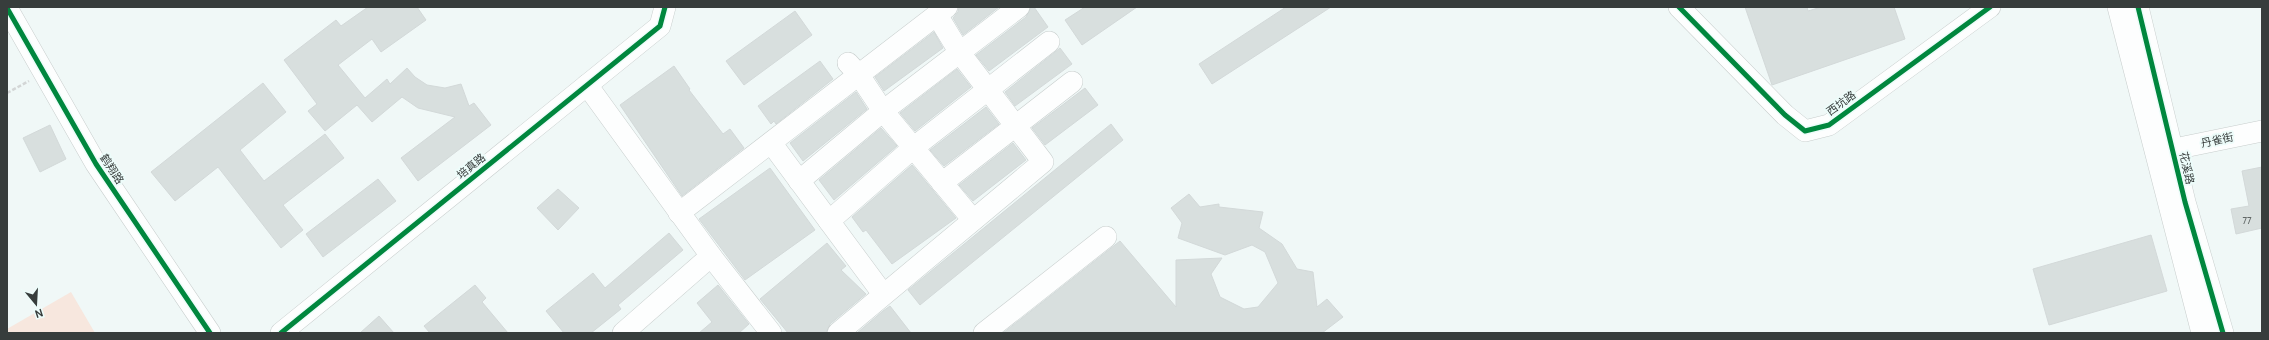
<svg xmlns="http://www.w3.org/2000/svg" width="2269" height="340" viewBox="0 0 2269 340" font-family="Cabin,'Noto Sans SC',sans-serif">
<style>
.green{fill:#f7e7de}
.building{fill:#d8dfde;stroke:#d3d9d9}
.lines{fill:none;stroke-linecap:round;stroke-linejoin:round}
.minor-casing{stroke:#c8cecd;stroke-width:22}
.path{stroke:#d3d6d6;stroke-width:2.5;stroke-dasharray:4 2;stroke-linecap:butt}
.minor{stroke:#fdfefe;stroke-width:21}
.cycleway-casing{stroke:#edfcfa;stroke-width:8}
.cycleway{stroke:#00873e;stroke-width:5}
.labels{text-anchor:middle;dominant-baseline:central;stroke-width:4;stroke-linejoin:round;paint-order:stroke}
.number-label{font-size:9px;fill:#626867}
.street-label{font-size:11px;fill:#373d3c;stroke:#edfcfa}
</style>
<rect width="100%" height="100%" fill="#f0f8f7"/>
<polygon class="green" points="71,292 95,333 7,333 7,329"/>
<g class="building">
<polygon points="368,7 417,7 426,20 381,52 372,39 338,65 365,98 387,79 390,84 407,68 415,77 427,85 445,88 461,84 469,106 474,103 491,125 418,181 401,158 455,117 418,108 402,97 372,122 357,105 325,131 308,111 317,104 284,60 336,20 341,26"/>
<polygon points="959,7 999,7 963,35 953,18 958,12"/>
<polygon points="1031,7 1034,7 1048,27 989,71 976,55 1026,17"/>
<polygon points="1085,7 1137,7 1082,45 1065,20"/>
<polygon points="1286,7 1331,7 1212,84 1199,64"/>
<polygon points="1745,7 1807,7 1808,11 1821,7 1894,7 1905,39 1772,85"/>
<polygon points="795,11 812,35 744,85 726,61"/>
<polygon points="934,32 943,48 884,91 875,77"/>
<polygon points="1060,48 1072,64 1015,106 1005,92"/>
<polygon points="820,61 833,79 776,124 774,121 771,124 758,106"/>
<polygon points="674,66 690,89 689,90 723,134 730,129 744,148 682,196 620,105"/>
<polygon points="957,69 971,87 915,131 900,113"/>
<polygon points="263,83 286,112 240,150 264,181 325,134 344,158 283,205 303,230 281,248 218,167 175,201 151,172"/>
<polygon points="1085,88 1098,105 1045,145 1032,128"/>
<polygon points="856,92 867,109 803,161 790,143"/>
<polygon points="986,107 999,124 944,166 930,150"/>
<polygon points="1111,124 1123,140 920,305 908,290"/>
<polygon points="50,125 66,159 40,172 23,138"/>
<polygon points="881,128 897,146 834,200 819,180"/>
<polygon points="1013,143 1026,160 973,201 959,185"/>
<polygon points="912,165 956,218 892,264 866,230 863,232 852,217"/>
<polygon points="2262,167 2262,228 2236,234 2231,209 2249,206 2242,171"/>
<polygon points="770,168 815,230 745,280 699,219"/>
<polygon points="378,179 396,201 323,257 306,234"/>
<polygon points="558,189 579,208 558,230 537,208"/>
<polygon points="1189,194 1200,207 1219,204 1219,207 1263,212 1259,228 1282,244 1297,269 1313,272 1317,307 1327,299 1343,317 1322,333 1003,333 1120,241 1176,307 1176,260 1222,258 1211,274 1220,297 1244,309 1258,307 1278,283 1265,252 1252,245 1225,255 1178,238 1182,223 1171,208"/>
<polygon points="669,233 683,250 618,305 621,309 591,333 564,333 546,311 593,273 605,288"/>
<polygon points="2151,235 2167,291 2049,325 2033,269"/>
<polygon points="827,243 846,266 841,270 866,294 830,324 826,333 788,333 760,299"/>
<polygon points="475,285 486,298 482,302 508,333 430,333 424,326"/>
<polygon points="718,285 749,324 739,333 699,333 712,322 697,303"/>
<polygon points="890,306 911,333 857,333 883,311"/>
<polygon points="379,316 394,333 360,333"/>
</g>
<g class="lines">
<g class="minor-casing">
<g id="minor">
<polyline points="1679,7 1785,115 1805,131 1829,125 1990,7"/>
<polyline points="2118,7 2202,333"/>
<polyline points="2138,7 2185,202 2223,333"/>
<polyline points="7,8 96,164 210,333"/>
<polyline points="848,63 859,75 883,111 973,220"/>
<polyline points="587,85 711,256 771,333"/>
<polyline points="772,144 883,294"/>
<polyline points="2173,152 2184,147 2262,131"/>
<polyline points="799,181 883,111 1019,7"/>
<polyline points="942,183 1072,82"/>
<polyline points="679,213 947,7"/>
<polyline points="829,221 913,148 1049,42"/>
<polyline points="281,333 660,26 665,7"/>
<polyline points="623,333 711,256"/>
<polyline points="838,333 1043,162 960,53 937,15"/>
<polyline points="984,333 1106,237"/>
</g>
</g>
<polyline class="path" points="7,93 29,81"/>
<use href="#minor" class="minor"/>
<g class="cycleway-casing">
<g id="cycleway">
<polyline points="1679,7 1785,115 1805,131 1829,125 1990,7"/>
<polyline points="2138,7 2185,202 2223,333"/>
<polyline points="7,8 96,164 210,333"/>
<polyline points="281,333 660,26 665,7"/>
</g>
</g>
<use href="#cycleway" class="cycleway"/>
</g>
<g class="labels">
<g class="number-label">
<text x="2247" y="220">77</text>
</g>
<g class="street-label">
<text transform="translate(1841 103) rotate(-36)">西坑路</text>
<text transform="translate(2217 140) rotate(-12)">丹雀街</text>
<text transform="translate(471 166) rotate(-39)">培真路</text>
<text transform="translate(2187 168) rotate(77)">花溪路</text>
<text transform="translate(112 169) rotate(57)">鹤翔路</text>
</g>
</g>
<rect width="2269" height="340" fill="none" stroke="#373d3c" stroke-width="16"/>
<g transform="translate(36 304) rotate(162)" stroke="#edfcfa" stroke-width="3" paint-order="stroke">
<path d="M0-3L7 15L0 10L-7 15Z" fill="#373d3c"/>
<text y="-6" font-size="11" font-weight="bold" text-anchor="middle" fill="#373d3c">N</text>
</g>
</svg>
